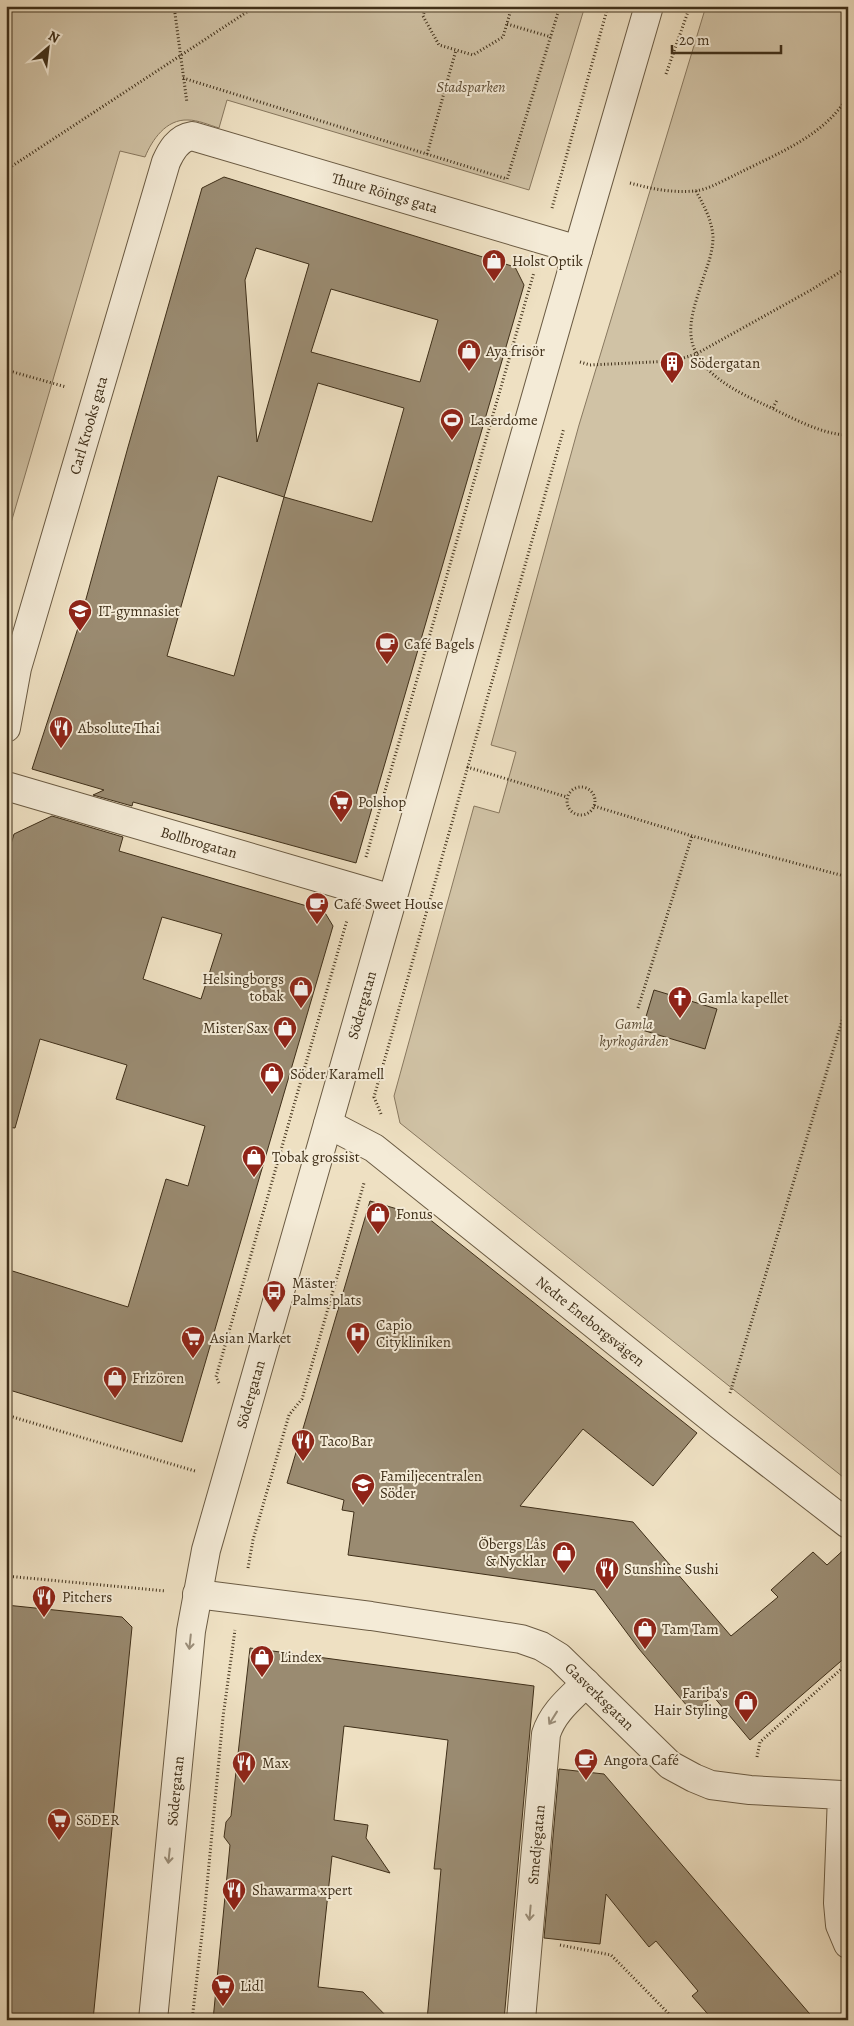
<svg xmlns="http://www.w3.org/2000/svg" width="854" height="2026" viewBox="0 0 854 2026" font-family="Alegreya,serif">
<style>
.green{fill:#d0c2a5;stroke:#88785f}
.building{fill:#9a8b71;stroke:#3f2f19;fill-rule:evenodd}
.lines{fill:none;stroke-linecap:round;stroke-linejoin:round}
.pedestrian-casing{stroke:#6b5b43;stroke-width:30}
.minor-casing{stroke:#6b5b43;stroke-width:30}
.path{stroke:#3f2f19;stroke-width:3;stroke-dasharray:1 2.5;stroke-linecap:butt}
.pedestrian{stroke:#f4ebd7;stroke-width:28}
.minor{stroke:#f4ebd7;stroke-width:28}
.oneway{stroke:#9a8d78}
.labels{text-anchor:middle;dominant-baseline:central;stroke-width:4;stroke-linejoin:round;paint-order:stroke}
.park-label{font-size:15px;font-style:italic;fill:#5c4c35;stroke:#f4ebd7}
.street-label{font-size:15px;fill:#3f2f19;stroke:#f4ebd7}
.poi-label{font-size:15px;fill:#3f2f19;stroke:#f4ebd7;text-anchor:start}
</style>
<rect width="100%" height="100%" fill="#eee0c2"/>
<filter id="stains"><feTurbulence type="fractalNoise" baseFrequency=".004" numOctaves="4"/><feColorMatrix values="0 0 0 0 .2 0 0 0 0 .09 0 0 0 0 .02 0 0 0 .5 -.17"/></filter>
<radialGradient id="worn" r=".72"><stop offset=".6" stop-color="#630" stop-opacity="0"/><stop offset="1" stop-color="#630" stop-opacity=".3"/></radialGradient>
<g class="green">
<path d="M6,6H585L529,190L227,100L219,128C209,125 198,120 188,120C166,119 152,140 145,157L120,151L6,540Z"/>
<polygon points="706,6 848,6 848,1481 400,1123 394,1096 474,806 499,813 516,752 491,745 579,425"/>
</g>
<g class="building">
<path d="M224,177L515,267L524,285L356,863L133,802L132,806L93,795L104,790L32,769L78,628L128,447L202,188ZM256,248L309,264L257,442L245,280ZM331,289L438,320L420,382L311,352ZM318,383L404,408L372,522L284,497ZM218,476L284,497L234,676L167,656Z"/>
<path d="M52,816L123,837L119,851L324,911L333,926L182,1442L6,1389V1269L128,1307L166,1179L188,1186L205,1126L116,1099L127,1065L40,1039L15,1128L6,1127V861L14,834ZM162,917L222,934L201,999L143,979Z"/>
<polygon points="654,990 717,1009 705,1049 642,1030"/>
<polygon points="370,1201 428,1218 697,1433 653,1486 583,1429 520,1506 633,1522 731,1636 778,1597 771,1590 813,1552 827,1565 848,1546 848,1655 750,1740 713,1696 693,1713 639,1649 595,1590 348,1555 354,1512 342,1510 344,1500 287,1483"/>
<polygon points="6,1605 122,1617 132,1627 93,2020 6,2020"/>
<polygon points="250,1648 534,1686 504,2020 427,2020 441,1869 434,1869 448,1740 344,1726 334,1820 368,1825 366,1838 390,1873 332,1856 318,1987 363,1992 390,2020 213,2020 230,1845 224,1837 226,1822 231,1816"/>
<polygon points="559,1769 604,1774 815,2020 713,2020 692,1996 698,1991 656,1941 649,1947 606,1894 600,1944 544,1938"/>
</g>
<g class="lines">
<g class="pedestrian-casing">
<g id="pedestrian">
<path id="s1" d="M6,786L392,899"/>
</g>
</g>
<g class="minor-casing">
<g id="minor">
<path id="s2" d="M6,728L17,668L166,162C171,151 178,138 192,136L578,250"/>
<path id="s3" d="M328,1124L374,1148L721,1426L848,1524"/>
<path id="s4" d="M197,1594L371,1616L521,1639L541,1646L559,1657L670,1765L694,1778L711,1785L750,1790L842,1795L838,1903L840,1925L848,1944"/>
<path id="s5" d="M153,2020L191,1631L206,1550L578,250L649,6"/>
<path id="s6" d="M521,2020L546,1734C553,1712 570,1699 586,1683"/>
</g>
</g>
<g class="path">
<polyline points="174,6 187,103"/>
<polyline points="426,6 423,16 439,45 473,55 503,37 512,6"/>
<polyline points="507,24 551,37"/>
<polyline points="666,74 690,6"/>
<polyline points="183,78 507,179 560,6"/>
<polyline points="427,154 456,50"/>
<polyline points="6,170 256,6"/>
<path d="M630,183C652,189 672,193 694,191C708,190 724,180 737,174C776,154 825,136 848,96"/>
<path d="M696,191C704,206 712,220 713,237C713,254 706,269 701,285C697,298 692,312 691,325C687,367 731,389 763,404C787,415 821,435 848,435"/>
<polyline points="552,208 608,6"/>
<polyline points="580,362 590,365 674,361 696,354 811,290 848,267"/>
<polyline points="6,370 66,387"/>
<polyline points="773,408 777,400"/>
<polyline points="467,767 567,797"/>
<circle cx="581" cy="801" r="14"/>
<polyline points="594,806 692,836 848,877"/>
<polyline points="366,857 534,272"/>
<polyline points="638,1008 692,836"/>
<polyline points="381,1114 374,1097 564,428"/>
<polyline points="219,1383 216,1377 347,920"/>
<polyline points="730,1393 848,1001"/>
<polyline points="6,1415 195,1471"/>
<polyline points="248,1568 253,1540 289,1415 302,1399 364,1183"/>
<polyline points="6,1576 166,1591"/>
<polyline points="757,1757 760,1742 848,1663"/>
<polyline points="560,1945 611,1955 675,2020"/>
<polyline points="192,2020 204,1917 223,1717 235,1630"/>
</g>
<use href="#pedestrian" class="pedestrian"/>
<use href="#minor" class="minor"/>
</g>
<defs><path id="oneway-shaft" d="M-6 0H5M1.5-3L5.5 0L1.5 3" fill="none" stroke-width="1.6" stroke-linecap="round" stroke-linejoin="round" transform="scale(1.25)"/></defs>
<g class="oneway">
<use href="#oneway-shaft" transform="translate(190 1642) rotate(96)"/>
<use href="#oneway-shaft" transform="translate(553 1718) rotate(122)"/>
<use href="#oneway-shaft" transform="translate(169 1856) rotate(96)"/>
<use href="#oneway-shaft" transform="translate(530 1913) rotate(95)"/>
</g>
<defs>
<g id="shop-pin" transform="scale(1.25)"><path d="M0 17L-7.5 6A9.5 9.5 0 1 1 7.5 6Z" fill="#8f2418" stroke="#f4ebd7"/><path d="M-5-2.5h2.3a2.7 3.5 0 0 1 5.4 0H5L5.5 6h-11ZM-1.5-2.5h3a1.5 2.3 0 0 0-3 0Z" fill="#fff"/></g>
<g id="building-pin" transform="scale(1.25)"><path d="M0 17L-7.5 6A9.5 9.5 0 1 1 7.5 6Z" fill="#8f2418" stroke="#f4ebd7"/><path d="M-4-6H4V6H1V3H-1V6H-4ZM-2.5-4.3h1.7v1.8h-1.7ZM.8-4.3h1.7v1.8H.8ZM-2.5-1h1.7V.8h-1.7ZM.8-1h1.7V.8H.8Z" fill="#fff"/></g>
<g id="stadium-pin" transform="scale(1.25)"><path d="M0 17L-7.5 6A9.5 9.5 0 1 1 7.5 6Z" fill="#8f2418" stroke="#f4ebd7"/><path d="M0-5a6.5 5 0 1 0 0 10a6.5 5 0 1 0 0-10ZM-3.5-1.8h7v3.6h-7Z" fill="#fff"/></g>
<g id="school-pin" transform="scale(1.25)"><path d="M0 17L-7.5 6A9.5 9.5 0 1 1 7.5 6Z" fill="#8f2418" stroke="#f4ebd7"/><path d="M0-5L7-2L0 1L-7-2ZM-4 1L0 2.5L4 1V4Q0 6-4 4Z" fill="#fff"/></g>
<g id="cafe-pin" transform="scale(1.25)"><path d="M0 17L-7.5 6A9.5 9.5 0 1 1 7.5 6Z" fill="#8f2418" stroke="#f4ebd7"/><path d="M-5.5-4.5H6V0H3Q3 3.5 0 3.5H-2.5Q-5.5 3.5-5.5 0ZM3-3.2v2h1.7v-2ZM-6 4.5H4V6H-6Z" fill="#fff"/></g>
<g id="restaurant-pin" transform="scale(1.25)"><path d="M0 17L-7.5 6A9.5 9.5 0 1 1 7.5 6Z" fill="#8f2418" stroke="#f4ebd7"/><path d="M-5-6h1v4h1v-4h1v4h1v-4h1v5L-1.5 .5V6h-2V.5L-5-1ZM5-6V6H3V1.5H1.5Q1.5-4 5-6Z" fill="#fff"/></g>
<g id="supermarket-pin" transform="scale(1.25)"><path d="M0 17L-7.5 6A9.5 9.5 0 1 1 7.5 6Z" fill="#8f2418" stroke="#f4ebd7"/><path d="M-6-5.5h2.5l.6 2H6L4.5 2H-2.5L-4.4-4H-6ZM-1.5 3.2a1.3 1.3 0 1 0 .1 0ZM3 3.2a1.3 1.3 0 1 0 .1 0Z" fill="#fff"/></g>
<g id="church-pin" transform="scale(1.25)"><path d="M0 17L-7.5 6A9.5 9.5 0 1 1 7.5 6Z" fill="#8f2418" stroke="#f4ebd7"/><path d="M-1.2-6h2.4v3.5h3.3v2.4h-3.3V6h-2.4V-.1h-3.3v-2.4h3.3Z" fill="#fff"/></g>
<g id="bus-pin" transform="scale(1.25)"><path d="M0 17L-7.5 6A9.5 9.5 0 1 1 7.5 6Z" fill="#8f2418" stroke="#f4ebd7"/><path d="M-5-6H5V4H4V6H2V4H-2V6H-4V4H-5ZM-3.5-4V0h7V-4ZM-3.5 1.2v1.5H-2V1.2ZM2 1.2v1.5H3.5V1.2Z" fill="#fff"/></g>
<g id="hospital-pin" transform="scale(1.25)"><path d="M0 17L-7.5 6A9.5 9.5 0 1 1 7.5 6Z" fill="#8f2418" stroke="#f4ebd7"/><path d="M-5-5h3v3.5h4V-5h3V5h-3V1.5h-4V5h-3Z" fill="#fff"/></g>
</defs>
<g fill-rule="evenodd">
<use href="#shop-pin" x="494" y="261"/>
<use href="#shop-pin" x="469" y="351"/>
<use href="#building-pin" x="672" y="363"/>
<use href="#stadium-pin" x="452" y="420"/>
<use href="#school-pin" x="80" y="611"/>
<use href="#cafe-pin" x="387" y="644"/>
<use href="#restaurant-pin" x="61" y="728"/>
<use href="#supermarket-pin" x="341" y="802"/>
<use href="#cafe-pin" x="317" y="904"/>
<use href="#shop-pin" x="301" y="988"/>
<use href="#church-pin" x="680" y="998"/>
<use href="#shop-pin" x="285" y="1028"/>
<use href="#shop-pin" x="272" y="1074"/>
<use href="#shop-pin" x="254" y="1157"/>
<use href="#shop-pin" x="378" y="1214"/>
<use href="#bus-pin" x="274" y="1292"/>
<use href="#hospital-pin" x="358" y="1334"/>
<use href="#supermarket-pin" x="193" y="1338"/>
<use href="#shop-pin" x="115" y="1378"/>
<use href="#restaurant-pin" x="303" y="1441"/>
<use href="#school-pin" x="363" y="1485"/>
<use href="#shop-pin" x="564" y="1553"/>
<use href="#restaurant-pin" x="607" y="1569"/>
<use href="#restaurant-pin" x="44" y="1597"/>
<use href="#shop-pin" x="645" y="1629"/>
<use href="#shop-pin" x="262" y="1657"/>
<use href="#shop-pin" x="746" y="1702"/>
<use href="#cafe-pin" x="586" y="1760"/>
<use href="#restaurant-pin" x="244" y="1763"/>
<use href="#supermarket-pin" x="59" y="1820"/>
<use href="#restaurant-pin" x="234" y="1890"/>
<use href="#supermarket-pin" x="223" y="1986"/>
</g>
<g class="labels">
<g class="park-label">
<text x="471" y="87">Stadsparken</text>
<text x="634" y="1024">Gamla<tspan x="634" dy="17">kyrkogården</tspan></text>
</g>
<g class="street-label">
<text stroke="none"><textPath href="#s2" startOffset="828">Thure Röings gata</textPath></text>
<text stroke="none"><textPath href="#s2" startOffset="314">Carl Krooks gata</textPath></text>
<text stroke="none"><textPath href="#s1" startOffset="201">Bollbrogatan</textPath></text>
<text stroke="none"><textPath href="#s5" startOffset="1040">Södergatan</textPath></text>
<text stroke="none"><textPath href="#s3" startOffset="329">Nedre Eneborgsvägen</textPath></text>
<text stroke="none"><textPath href="#s5" startOffset="635">Södergatan</textPath></text>
<text stroke="none"><textPath href="#s4" startOffset="426">Gasverksgatan</textPath></text>
<text stroke="none"><textPath href="#s5" startOffset="230">Södergatan</textPath></text>
<text stroke="none"><textPath href="#s6" startOffset="176">Smedjegatan</textPath></text>
</g>
<g class="poi-label">
<text x="512" y="261">Holst Optik</text>
<text x="486" y="351">Aya frisör</text>
<text x="690" y="363">Södergatan</text>
<text x="470" y="420">Laserdome</text>
<text x="98" y="611">IT-gymnasiet</text>
<text x="404" y="644">Café Bagels</text>
<text x="78" y="728">Absolute Thai</text>
<text x="358" y="802">Polshop</text>
<text x="334" y="904">Café Sweet House</text>
<text x="284" y="979" text-anchor="end">Helsingborgs<tspan x="284" dy="17">tobak</tspan></text>
<text x="698" y="998">Gamla kapellet</text>
<text x="268" y="1028" text-anchor="end">Mister Sax</text>
<text x="290" y="1074">Söder Karamell</text>
<text x="272" y="1157">Tobak grossist</text>
<text x="396" y="1214">Fonus</text>
<text x="292" y="1283">Mäster<tspan x="292" dy="17">Palms plats</tspan></text>
<text x="376" y="1325">Capio<tspan x="376" dy="17">Citykliniken</tspan></text>
<text x="210" y="1338">Asian Market</text>
<text x="132" y="1378">Frizören</text>
<text x="320" y="1441">Taco Bar</text>
<text x="380" y="1476">Familjecentralen<tspan x="380" dy="17">Söder</tspan></text>
<text x="546" y="1544" text-anchor="end">Öbergs Lås<tspan x="546" dy="17">&amp; Nycklar</tspan></text>
<text x="624" y="1569">Sunshine Sushi</text>
<text x="62" y="1597">Pitchers</text>
<text x="662" y="1629">Tam Tam</text>
<text x="280" y="1657">Lindex</text>
<text x="728" y="1693" text-anchor="end">Fariba's<tspan x="728" dy="17">Hair Styling</tspan></text>
<text x="604" y="1760">Angora Café</text>
<text x="262" y="1763">Max</text>
<text x="76" y="1820">SöDER</text>
<text x="252" y="1890">Shawarma xpert</text>
<text x="240" y="1986">Lidl</text>
</g>
</g>
<rect width="854" height="2026" fill="none" stroke="#eee0c2" stroke-width="25"/>
<rect x="8" y="8" width="839" height="2011" fill="none" stroke="#3f2f19" stroke-width="2.5"/>
<rect x="12" y="12" width="829" height="2001" fill="none" stroke="#3f2f19"/>
<g transform="translate(48 48) rotate(28)" stroke="#f4ebd7" stroke-width="4" paint-order="stroke">
<path d="M0-4L9 19L0 12L-9 19Z" fill="#3f2f19"/>
<text y="-8" font-size="14" font-weight="bold" text-anchor="middle" fill="#3f2f19">N</text>
</g>
<path d="M672 45v8h109v-8" fill="none" stroke="#3f2f19" stroke-width="2.5"/>
<text x="679" y="45" font-size="15" fill="#3f2f19" stroke="#f4ebd7" stroke-width="4" paint-order="stroke">20 m</text>
<rect width="100%" height="100%" filter="url(#stains)"/>
<rect width="100%" height="100%" fill="url(#worn)"/>
</svg>
